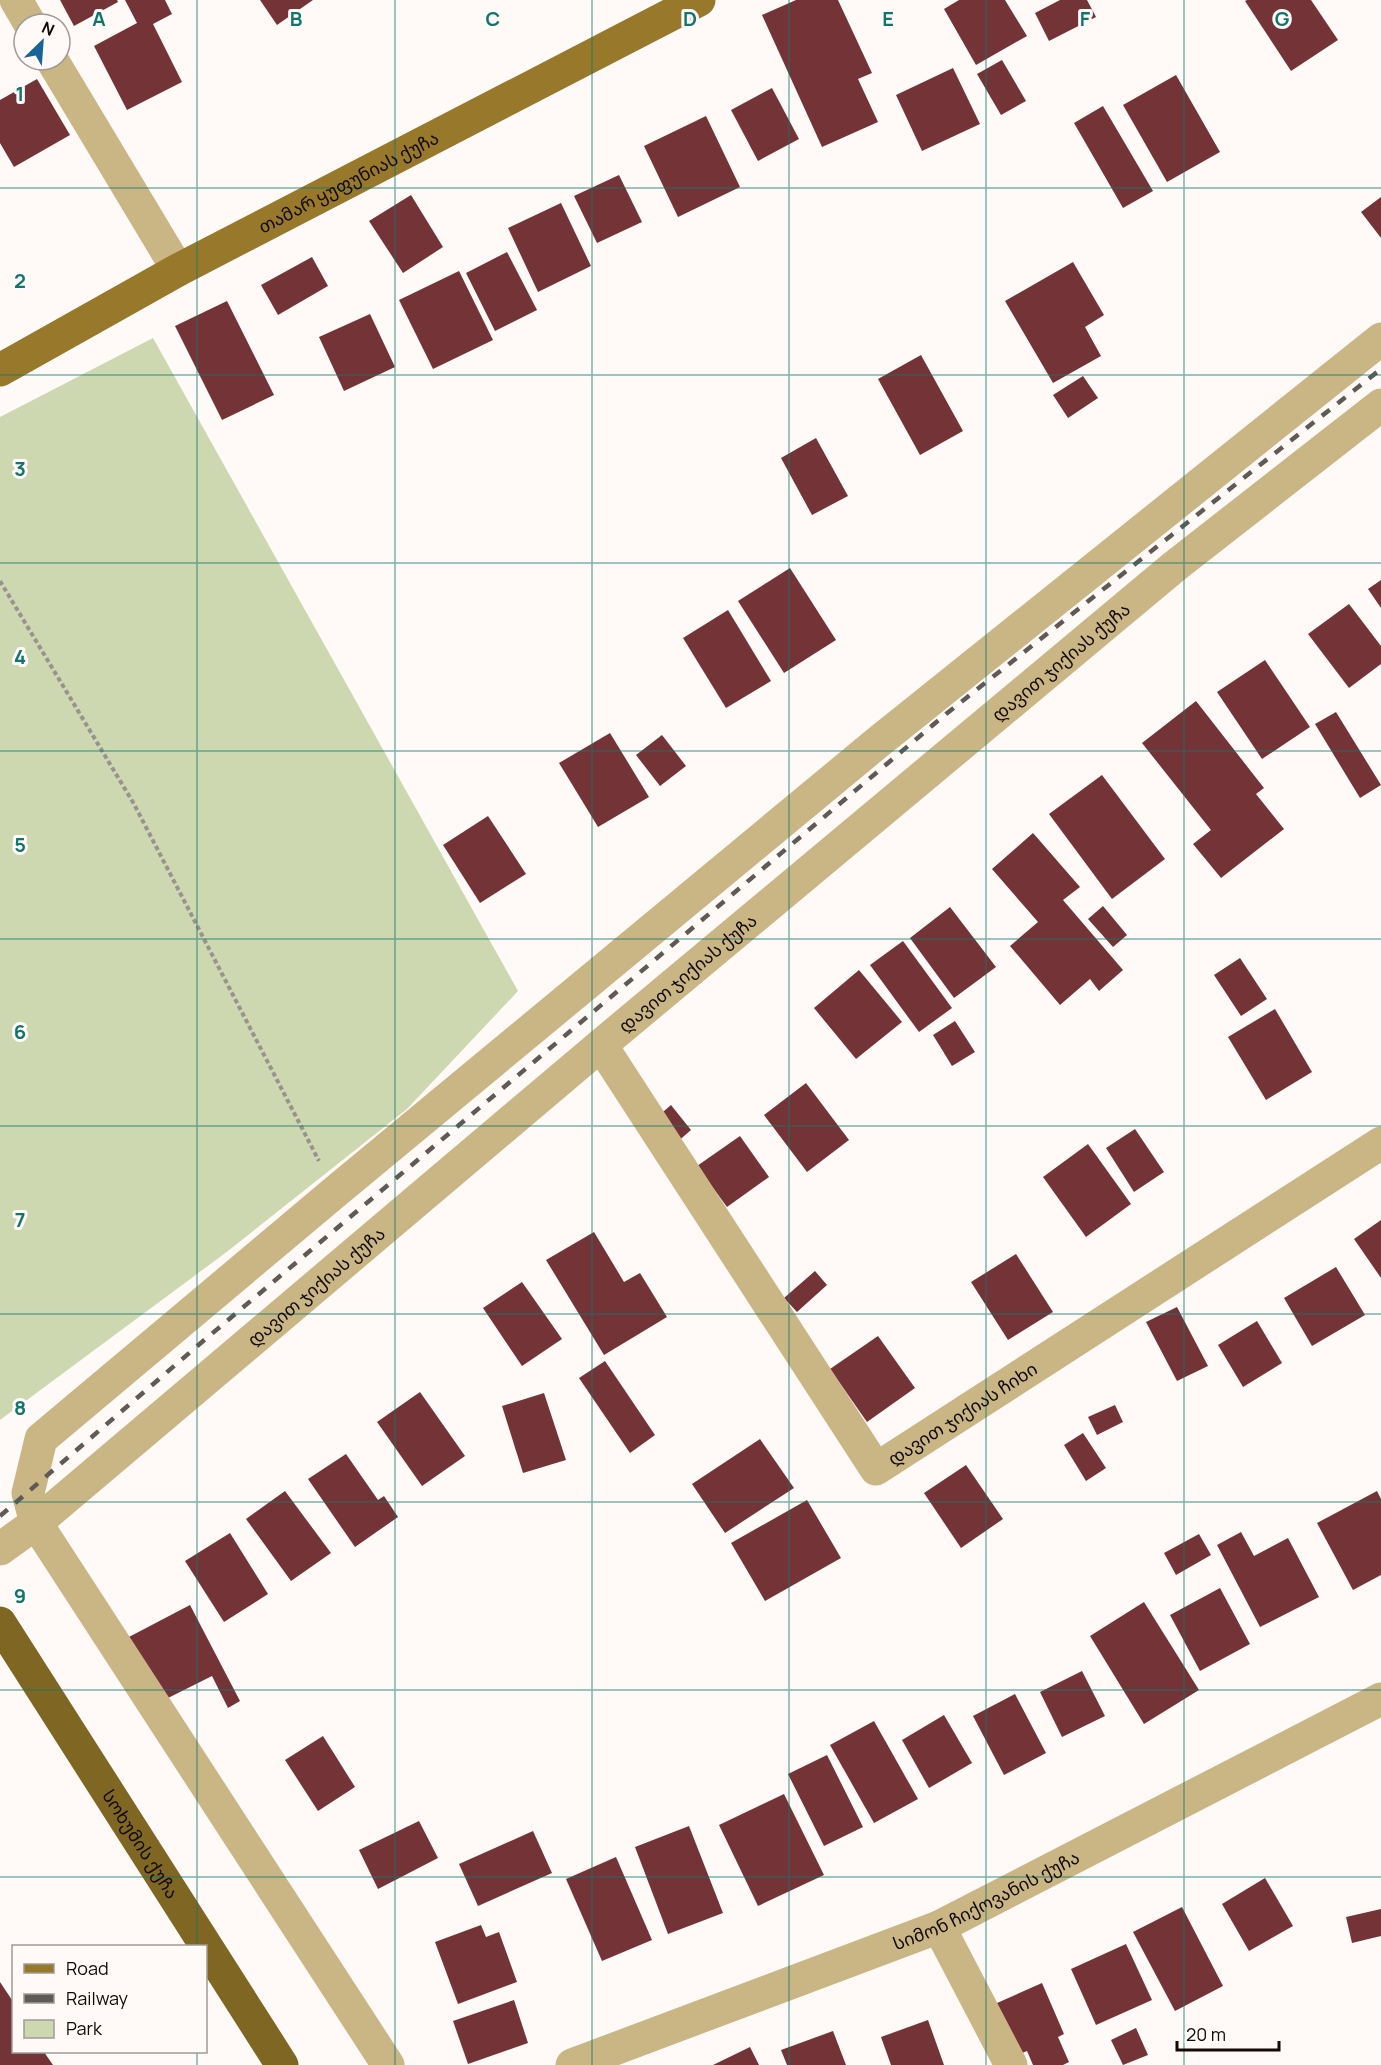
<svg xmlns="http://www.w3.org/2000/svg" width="1381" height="2065" viewBox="0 0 1381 2065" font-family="Manrope,'Noto Sans Georgian',sans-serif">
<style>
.green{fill:#cdd8b1}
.building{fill:#743437}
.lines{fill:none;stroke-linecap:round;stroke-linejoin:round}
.path{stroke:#999390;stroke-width:4;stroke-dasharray:4.5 3;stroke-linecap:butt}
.minor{stroke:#cab585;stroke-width:33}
.major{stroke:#98792b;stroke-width:33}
.highway{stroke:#806623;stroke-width:33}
.rail{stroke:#605a56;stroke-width:4.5;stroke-dasharray:10 10;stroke-linecap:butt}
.grid{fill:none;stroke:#0f766e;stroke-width:1.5;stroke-opacity:0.55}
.labels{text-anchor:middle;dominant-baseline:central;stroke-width:6;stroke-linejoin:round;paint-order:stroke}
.street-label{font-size:18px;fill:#110a06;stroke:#fffaf7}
.grid-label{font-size:20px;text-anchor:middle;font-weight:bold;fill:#0f766e;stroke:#fffaf7;stroke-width:6;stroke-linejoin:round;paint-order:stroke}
</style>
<rect width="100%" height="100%" fill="#fffaf7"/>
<polygon class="green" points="153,338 518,991 407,1109 228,1251 0,1420 0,417"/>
<g class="building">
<polygon points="60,0 117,0 118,2 74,26"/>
<polygon points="125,0 165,0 172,14 153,24 182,82 127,110 94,46 137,23"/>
<polygon points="260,0 313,0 277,25"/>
<polygon points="796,0 838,0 872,73 858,79 878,122 822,147 762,15"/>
<polygon points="959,0 1005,0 1027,36 976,65 944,9"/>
<polygon points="1060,0 1087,0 1096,17 1049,41 1035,13"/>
<polygon points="1247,0 1311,0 1338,40 1291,71 1245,1"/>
<polygon points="1002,60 1026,101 1001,115 977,74"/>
<polygon points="953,68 980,124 922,151 896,95"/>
<polygon points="1176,75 1220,152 1167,182 1123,105"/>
<polygon points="37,79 70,135 14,167 0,143 0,100"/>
<polygon points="772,88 799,139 758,161 731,110"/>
<polygon points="1103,106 1153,191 1123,208 1074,123"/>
<polygon points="706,116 740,187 678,217 644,146"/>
<polygon points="619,175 642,222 597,243 574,196"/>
<polygon points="411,195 443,247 403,273 369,221"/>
<polygon points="1381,197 1381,238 1361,212"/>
<polygon points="561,203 591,266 538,292 508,228"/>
<polygon points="507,252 537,310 495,331 466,273"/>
<polygon points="312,257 328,286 278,315 261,285"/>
<polygon points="1073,262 1104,315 1085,327 1101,356 1053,383 1005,301"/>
<polygon points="459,271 493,340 433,369 399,300"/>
<polygon points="227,301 274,395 222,420 175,326"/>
<polygon points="370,314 395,367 344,391 319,337"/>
<polygon points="921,355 963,431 920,455 878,379"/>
<polygon points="1083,376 1098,398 1068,418 1053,395"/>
<polygon points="816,438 848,496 812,515 781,458"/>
<polygon points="790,568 836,640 784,673 738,601"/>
<polygon points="1381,580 1381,608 1368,589"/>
<polygon points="1349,604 1381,646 1381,664 1349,688 1308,634"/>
<polygon points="728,610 771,681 726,708 683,638"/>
<polygon points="1265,660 1310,727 1262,759 1217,692"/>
<polygon points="1196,701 1264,788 1256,794 1284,829 1221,878 1193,844 1211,830 1142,743"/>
<polygon points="1336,712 1381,785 1360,798 1315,724"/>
<polygon points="610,733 649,797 598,827 559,763"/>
<polygon points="662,735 686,766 660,786 636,755"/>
<polygon points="1102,775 1165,859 1112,899 1049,814"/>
<polygon points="488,816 526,874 480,903 443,845"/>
<polygon points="1033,833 1080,887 1063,900 1123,970 1099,991 1090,979 1060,1005 1010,946 1038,922 992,869"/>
<polygon points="1103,906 1127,935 1113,947 1088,919"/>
<polygon points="950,907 996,967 954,998 910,938"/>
<polygon points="903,941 952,1008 919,1032 870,965"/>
<polygon points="1240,958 1267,999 1241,1016 1214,975"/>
<polygon points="859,970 902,1022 856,1059 814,1008"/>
<polygon points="1275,1009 1312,1072 1266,1100 1228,1037"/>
<polygon points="955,1021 975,1052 952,1066 933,1035"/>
<polygon points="806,1083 849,1140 807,1172 764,1115"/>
<polygon points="671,1105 691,1130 676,1143 656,1118"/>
<polygon points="1135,1129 1164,1172 1134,1192 1106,1148"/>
<polygon points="740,1136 769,1177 727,1207 697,1166"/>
<polygon points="1088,1144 1131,1204 1086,1237 1043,1177"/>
<polygon points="1381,1220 1381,1278 1354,1239"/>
<polygon points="594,1232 624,1282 640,1273 667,1317 604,1355 546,1260"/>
<polygon points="1016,1254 1053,1312 1008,1340 971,1282"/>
<polygon points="1336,1267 1365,1315 1312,1346 1284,1298"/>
<polygon points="815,1271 827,1285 797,1312 784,1298"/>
<polygon points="522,1282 562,1339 522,1366 483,1308"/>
<polygon points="1177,1307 1208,1366 1177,1381 1146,1322"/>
<polygon points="1257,1321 1282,1363 1243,1387 1218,1345"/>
<polygon points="878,1336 915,1388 867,1422 830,1369"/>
<polygon points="605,1361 655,1435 630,1453 579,1378"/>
<polygon points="420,1392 465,1456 422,1486 377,1422"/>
<polygon points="544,1393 566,1460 523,1473 502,1406"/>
<polygon points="1115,1405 1123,1422 1097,1435 1088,1417"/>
<polygon points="1083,1433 1106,1468 1086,1481 1064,1445"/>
<polygon points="760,1439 794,1488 725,1533 692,1484"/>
<polygon points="346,1454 378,1500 384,1496 398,1517 355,1547 308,1479"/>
<polygon points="966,1465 1003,1519 961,1548 924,1493"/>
<polygon points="285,1491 331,1553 291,1581 246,1519"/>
<polygon points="1377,1491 1381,1499 1381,1575 1353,1590 1317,1523"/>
<polygon points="807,1500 841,1558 765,1601 731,1543"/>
<polygon points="1241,1532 1254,1556 1288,1538 1319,1597 1260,1627 1217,1545"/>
<polygon points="230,1533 268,1594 224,1622 185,1561"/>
<polygon points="1199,1534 1211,1555 1176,1575 1164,1553"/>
<polygon points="1220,1588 1250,1644 1200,1671 1170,1615"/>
<polygon points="1144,1602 1199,1690 1144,1724 1090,1636"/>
<polygon points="190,1605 240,1701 228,1708 212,1676 160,1702 127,1638"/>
<polygon points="1082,1671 1105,1716 1062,1737 1040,1692"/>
<polygon points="1015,1694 1046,1753 1004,1775 973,1716"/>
<polygon points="944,1715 972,1763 929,1788 902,1740"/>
<polygon points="874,1721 918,1799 874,1823 830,1745"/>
<polygon points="323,1736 355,1787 318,1811 285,1760"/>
<polygon points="827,1755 863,1827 824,1846 788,1774"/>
<polygon points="784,1794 824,1875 758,1906 719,1825"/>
<polygon points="419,1821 438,1858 378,1889 359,1850"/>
<polygon points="689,1826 723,1913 668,1934 635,1847"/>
<polygon points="533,1831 552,1873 478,1906 459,1864"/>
<polygon points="616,1857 652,1940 602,1961 566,1879"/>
<polygon points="1265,1878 1293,1926 1249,1951 1222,1904"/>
<polygon points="1182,1907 1223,1986 1175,2011 1133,1932"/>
<polygon points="1381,1909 1381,1936 1352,1943 1346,1917"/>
<polygon points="481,1925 486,1937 499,1932 517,1982 458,2004 435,1942"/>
<polygon points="1126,1944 1152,2000 1096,2025 1071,1969"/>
<polygon points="0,1982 14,2003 14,2052 44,2052 53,2065 0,2065"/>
<polygon points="1042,1983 1064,2034 1058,2037 1069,2062 1063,2065 1033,2065 1027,2051 1011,2058 988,2007"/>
<polygon points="514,2000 528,2043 468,2064 453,2021"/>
<polygon points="928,2020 944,2065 891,2065 881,2037"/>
<polygon points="1136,2028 1148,2055 1123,2065 1111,2040"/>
<polygon points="833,2031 846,2065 787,2065 781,2050"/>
<polygon points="750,2047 759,2065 713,2065"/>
</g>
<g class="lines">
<polyline class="path" points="0,581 134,804 319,1161"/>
<g class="minor">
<polyline points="16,0 30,24"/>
<polyline points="52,60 178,270"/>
<path id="s1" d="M601,1045L876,1469L1381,1143"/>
<path id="s2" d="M0,1549L36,1523L601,1045L1175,566L1381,405"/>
<polyline points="939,1927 1011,2065"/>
<polyline points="388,2065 36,1523 28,1493 41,1439 335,1192 877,743 1381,339"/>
<path id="s3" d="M572,2065L939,1927L1381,1699"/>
</g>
<path class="major" id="s4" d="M0,370L178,270L699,0"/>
<path class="highway" id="s5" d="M0,1623L282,2065"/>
<polyline class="rail" points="0,1516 202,1342 946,714 1381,369"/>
</g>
<path class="grid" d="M197,0V1946M395,0V2065M592,0V2065M789,0V2065M986,0V2065M1184,0V2065M0,188H1381M0,375H1381M0,563H1381M0,751H1381M0,939H1381M0,1126H1381M0,1314H1381M0,1502H1381M0,1690H1381M0,1877H1381M197,2052V2065"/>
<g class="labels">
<g class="street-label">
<text stroke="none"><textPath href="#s4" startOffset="396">თამარ ყუფუნიას ქუჩა</textPath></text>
<text stroke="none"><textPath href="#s2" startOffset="1383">დავით ჯიქიას ქუჩა</textPath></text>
<text stroke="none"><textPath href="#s2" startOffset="897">დავით ჯიქიას ქუჩა</textPath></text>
<text stroke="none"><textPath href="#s2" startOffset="411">დავით ჯიქიას ქუჩა</textPath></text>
<text stroke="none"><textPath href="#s1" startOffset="608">დავით ჯიქიას ჩიხი</textPath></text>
<text stroke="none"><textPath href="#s5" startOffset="262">სოხუმის ქუჩა</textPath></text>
<text stroke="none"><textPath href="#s3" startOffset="446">სიმონ ჩიქოვანის ქუჩა</textPath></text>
</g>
</g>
<g class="grid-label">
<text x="99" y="26">A</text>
<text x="296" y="26">B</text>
<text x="493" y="26">C</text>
<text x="690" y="26">D</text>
<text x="888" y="26">E</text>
<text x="1085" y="26">F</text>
<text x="1282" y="26">G</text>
<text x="20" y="101">1</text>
<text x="20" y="288">2</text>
<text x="20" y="476">3</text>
<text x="20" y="664">4</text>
<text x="20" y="852">5</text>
<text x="20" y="1039">6</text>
<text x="20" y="1227">7</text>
<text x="20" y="1415">8</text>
<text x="20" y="1603">9</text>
</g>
<rect x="12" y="1945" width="195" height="108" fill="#fffaf7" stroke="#a09a97" stroke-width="1.5"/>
<rect x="24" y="1964" width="30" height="9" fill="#98792b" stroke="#a09a97" stroke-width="1.5"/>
<text x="66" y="1975" font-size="18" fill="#110a06">Road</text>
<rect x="24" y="1994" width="30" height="9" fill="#605a56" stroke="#a09a97" stroke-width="1.5"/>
<text x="66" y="2005" font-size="18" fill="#110a06">Railway</text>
<rect x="24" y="2020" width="30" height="18" fill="#cdd8b1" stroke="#a09a97" stroke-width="1.5"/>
<text x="66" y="2035" font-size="18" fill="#110a06">Park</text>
<g transform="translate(42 42) rotate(25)"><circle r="28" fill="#fffaf7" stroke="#a09a97" stroke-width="1.5"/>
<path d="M0-4.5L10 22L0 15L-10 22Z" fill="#176598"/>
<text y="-9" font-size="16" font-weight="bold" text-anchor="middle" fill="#110a06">N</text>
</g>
<path d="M1177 2041v9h102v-9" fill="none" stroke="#110a06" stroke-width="3"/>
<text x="1186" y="2041" font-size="18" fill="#110a06" stroke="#fffaf7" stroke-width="4.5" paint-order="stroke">20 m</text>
</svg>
